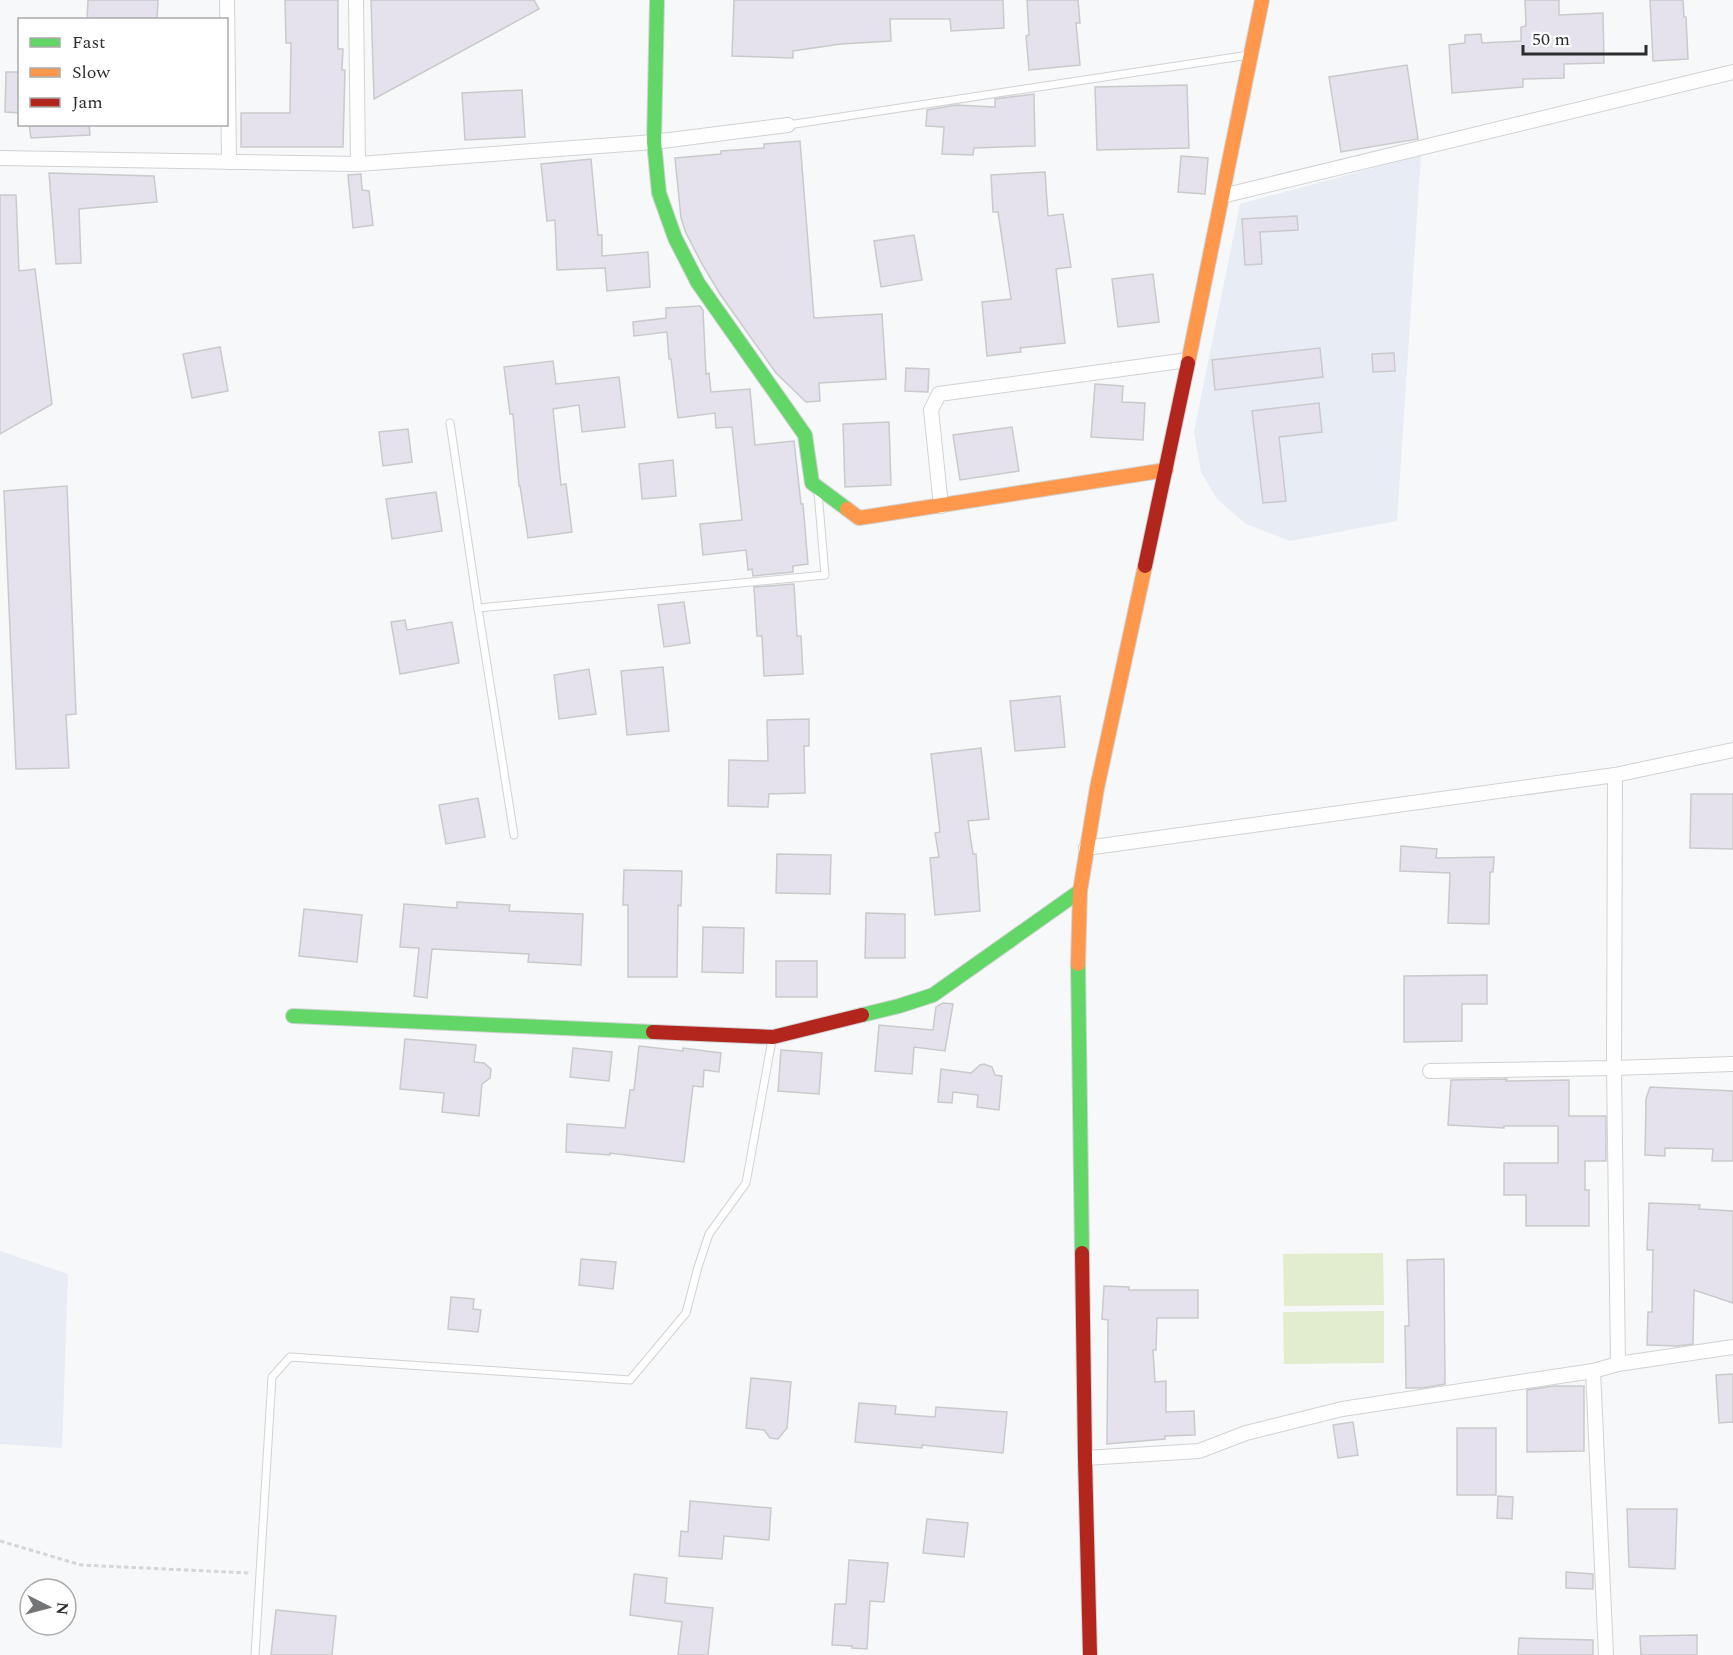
<svg xmlns="http://www.w3.org/2000/svg" width="1733" height="1655" viewBox="0 0 1733 1655" font-family="Spectral,serif">
<style>
.built{fill:#e8ecf4}
.green{fill:#e2edcf}
.building{fill:#e5e1ed;stroke:#c9cacb;stroke-width:1.5}
.lines{fill:none;stroke-linecap:round;stroke-linejoin:round}
.lane-casing{stroke:#d1d2d4;stroke-width:9}
.street-casing{stroke:#d1d2d4;stroke-width:16}
.fast-casing{stroke:#d1d2d4;stroke-width:16}
.slow-casing{stroke:#d1d2d4;stroke-width:16}
.jam-casing{stroke:#d1d2d4;stroke-width:16}
.path{stroke:#d5d5d7;stroke-width:3;stroke-dasharray:4.5 3;stroke-linecap:butt}
.lane{stroke:#fefefe;stroke-width:7}
.street{stroke:#fefefe;stroke-width:14}
.fast{stroke:#63d668;stroke-width:14}
.slow{stroke:#ff974d;stroke-width:14}
.jam{stroke:#b3261e;stroke-width:14}
</style>
<rect width="100%" height="100%" fill="#f6f8fa"/>
<g class="built">
<polygon points="1421,155 1397,521 1290,541 1246,524 1217,499 1201,472 1194,432 1240,204"/>
<polygon points="0,1251 68,1274 62,1448 0,1444"/>
</g>
<g class="green">
<polygon points="1383,1253 1384,1305 1284,1306 1283,1254"/>
<polygon points="1384,1311 1384,1363 1284,1364 1283,1312"/>
</g>
<g class="building">
<polygon points="88,0 158,0 157,20 87,20"/>
<polygon points="285,0 338,0 338,49 343,49 342,70 345,70 343,147 241,147 241,113 290,113 291,43 286,43"/>
<polygon points="371,0 534,0 539,9 374,99"/>
<polygon points="734,0 1003,0 1004,28 951,31 950,19 890,19 891,41 841,44 793,51 793,58 732,56"/>
<polygon points="1027,0 1078,0 1080,23 1076,23 1080,65 1029,70 1026,36 1029,35"/>
<polygon points="1525,0 1559,0 1559,15 1603,13 1604,63 1564,64 1564,78 1523,79 1523,87 1452,93 1449,45 1465,43 1465,35 1481,34 1482,43 1521,41 1521,27 1526,26"/>
<polygon points="1650,0 1683,0 1684,17 1686,17 1688,59 1653,61"/>
<polygon points="1407,65 1418,139 1341,152 1329,77"/>
<polygon points="6,72 20,72 20,113 5,112"/>
<polygon points="1187,85 1189,148 1097,150 1095,87"/>
<polygon points="522,90 525,137 465,140 462,93"/>
<polygon points="1034,94 1035,146 974,148 973,155 942,154 944,127 926,126 927,110 956,105 995,107 995,99"/>
<polygon points="29,124 89,124 90,135 31,138"/>
<polygon points="800,141 814,318 882,314 886,379 819,383 820,401 806,402 776,373 720,294 702,264 686,233 681,218 675,158 721,154 721,151 764,148 764,144"/>
<polygon points="1181,156 1208,158 1205,194 1178,192"/>
<polygon points="591,159 598,235 602,235 602,256 648,252 650,287 607,291 605,268 557,270 555,220 547,221 541,164"/>
<polygon points="1045,172 1048,216 1063,214 1071,267 1056,269 1065,343 1020,348 1021,352 987,356 982,302 1011,299 998,212 993,212 991,175"/>
<polygon points="49,173 154,176 157,202 79,209 81,263 56,264"/>
<polygon points="361,174 362,190 369,191 373,225 353,228 348,175"/>
<polygon points="0,195 16,195 19,271 35,269 52,404 0,434"/>
<polygon points="1297,216 1298,230 1260,232 1262,264 1245,265 1242,219"/>
<polygon points="914,235 922,280 881,287 874,241"/>
<polygon points="1153,274 1159,322 1118,327 1112,279"/>
<polygon points="700,306 703,310 706,374 709,373 711,392 750,389 755,445 794,441 801,504 803,504 808,564 793,566 793,572 753,576 752,569 748,570 746,550 703,555 700,524 742,520 732,427 716,428 715,413 678,418 671,359 669,359 667,332 634,336 633,322 666,318 666,308"/>
<polygon points="220,347 228,391 192,398 183,354"/>
<polygon points="1320,348 1323,377 1215,390 1212,360"/>
<polygon points="1394,353 1395,371 1373,372 1372,354"/>
<polygon points="553,361 556,384 619,377 625,427 582,432 579,405 553,409 561,485 566,484 572,532 528,538 520,486 519,486 513,414 510,414 504,367"/>
<polygon points="906,368 929,369 928,392 905,391"/>
<polygon points="1095,384 1123,386 1122,402 1145,403 1143,440 1091,437"/>
<polygon points="1319,403 1322,432 1279,437 1286,501 1263,503 1252,411"/>
<polygon points="889,422 891,485 845,487 843,424"/>
<polygon points="1012,427 1019,471 960,480 953,435"/>
<polygon points="408,429 412,462 383,466 379,432"/>
<polygon points="673,460 676,496 642,499 639,464"/>
<polygon points="67,486 76,714 66,715 69,768 16,769 4,491"/>
<polygon points="436,492 442,531 392,539 386,499"/>
<polygon points="794,584 797,636 801,636 803,674 764,676 762,636 757,636 754,587"/>
<polygon points="684,602 690,643 664,647 658,605"/>
<polygon points="405,620 407,630 452,622 459,663 400,674 391,622"/>
<polygon points="663,667 669,731 627,735 621,671"/>
<polygon points="589,669 596,714 559,719 554,675"/>
<polygon points="1060,696 1065,747 1015,751 1010,701"/>
<polygon points="809,719 809,746 804,746 805,793 769,794 768,807 728,806 729,760 768,761 767,720"/>
<polygon points="981,748 989,819 968,821 973,854 976,854 980,911 935,915 930,858 939,857 935,833 940,832 931,754"/>
<polygon points="1691,794 1733,794 1733,849 1690,848"/>
<polygon points="478,798 485,837 446,844 439,805"/>
<polygon points="1401,846 1437,849 1436,858 1494,857 1493,872 1490,872 1489,924 1448,923 1450,873 1400,871"/>
<polygon points="777,854 831,855 830,894 776,893"/>
<polygon points="624,870 682,871 681,906 678,905 677,977 628,977 628,905 623,905"/>
<polygon points="457,902 510,905 509,911 583,914 581,965 528,962 529,954 432,949 427,998 414,996 419,948 400,947 404,904 457,908"/>
<polygon points="304,909 362,915 357,962 299,956"/>
<polygon points="866,913 905,914 905,958 865,958"/>
<polygon points="703,927 744,928 743,973 702,972"/>
<rect x="776" y="961" width="41" height="36"/>
<polygon points="1487,975 1487,1004 1462,1004 1462,1041 1404,1042 1404,976"/>
<polygon points="943,1003 953,1004 945,1051 914,1047 912,1074 875,1071 879,1025 933,1030 936,1007"/>
<polygon points="405,1039 476,1045 474,1062 484,1063 491,1069 490,1078 482,1084 479,1116 442,1112 444,1093 400,1089"/>
<polygon points="639,1046 683,1051 683,1048 721,1053 719,1072 704,1070 703,1087 693,1086 684,1162 610,1153 610,1155 566,1152 567,1124 625,1128 630,1090 634,1090"/>
<polygon points="573,1048 612,1052 609,1081 570,1077"/>
<polygon points="781,1050 822,1053 819,1094 778,1091"/>
<polygon points="984,1064 992,1067 995,1075 1002,1076 999,1110 977,1107 978,1095 953,1092 952,1103 938,1102 941,1069 971,1073 980,1065"/>
<polygon points="1507,1079 1506,1081 1569,1080 1569,1116 1606,1116 1606,1161 1585,1161 1585,1190 1589,1190 1589,1226 1526,1226 1526,1195 1504,1195 1504,1163 1558,1163 1558,1126 1504,1126 1504,1128 1448,1125 1451,1080"/>
<polygon points="1650,1087 1733,1091 1733,1161 1712,1161 1713,1149 1665,1148 1665,1156 1645,1155 1646,1099"/>
<polygon points="1649,1203 1700,1205 1699,1209 1733,1211 1733,1303 1694,1290 1693,1344 1678,1346 1647,1345 1648,1312 1652,1312 1653,1250 1647,1250"/>
<polygon points="581,1259 616,1262 613,1289 579,1285"/>
<polygon points="1444,1259 1445,1384 1423,1388 1406,1388 1405,1326 1409,1326 1407,1260"/>
<polygon points="1104,1286 1129,1287 1129,1290 1198,1290 1198,1318 1157,1318 1156,1350 1153,1350 1155,1382 1166,1381 1166,1412 1194,1411 1195,1435 1165,1436 1165,1439 1107,1444 1108,1320 1102,1319"/>
<polygon points="451,1297 474,1299 473,1309 481,1310 478,1332 448,1329"/>
<polygon points="1733,1374 1733,1422 1719,1423 1716,1375"/>
<polygon points="751,1378 791,1382 787,1428 778,1439 770,1438 764,1430 746,1428"/>
<polygon points="1554,1386 1584,1386 1584,1451 1527,1452 1527,1390"/>
<polygon points="859,1403 896,1406 895,1414 935,1417 936,1407 1007,1412 1003,1453 922,1445 922,1448 855,1442"/>
<polygon points="1353,1422 1358,1455 1338,1458 1333,1425"/>
<rect x="1457" y="1428" width="39" height="67"/>
<polygon points="1498,1496 1513,1497 1512,1519 1497,1518"/>
<polygon points="690,1501 771,1508 769,1540 724,1536 722,1559 679,1556 681,1531 688,1532"/>
<polygon points="1627,1509 1677,1509 1675,1569 1629,1567"/>
<polygon points="927,1519 968,1523 964,1557 923,1553"/>
<polygon points="849,1560 888,1563 884,1602 870,1601 867,1649 852,1648 852,1646 832,1645 835,1604 846,1604"/>
<polygon points="1566,1572 1593,1574 1593,1589 1566,1588"/>
<polygon points="634,1574 667,1578 665,1603 713,1608 708,1655 678,1655 682,1622 630,1615"/>
<polygon points="276,1610 336,1616 332,1655 271,1655"/>
<polygon points="1697,1635 1697,1655 1641,1655 1640,1636"/>
<polygon points="1519,1638 1593,1640 1593,1655 1518,1655"/>
</g>
<g class="lines">
<g class="lane-casing">
<g id="lane">
<polyline points="788,125 1249,55"/>
<polyline points="450,423 478,608 825,575 818,492"/>
<polyline points="478,608 514,835"/>
<polyline points="255,1655 272,1377 290,1357 630,1380 686,1313 698,1267 709,1234 746,1183 772,1040"/>
</g>
</g>
<g class="street-casing">
<g id="street">
<polyline points="227,0 229,162"/>
<polyline points="356,0 358,164"/>
<polyline points="0,158 358,164 654,142 788,125"/>
<polyline points="1222,196 1733,72"/>
<polyline points="941,506 931,410 939,394 1188,360"/>
<polyline points="1615,775 1614,1068 1618,1364"/>
<polyline points="1086,848 1615,775 1733,750"/>
<polyline points="1430,1071 1614,1068 1733,1064"/>
<polyline points="1593,1371 1606,1655"/>
<polyline points="1085,1458 1199,1451 1246,1433 1342,1409 1593,1371 1618,1364 1733,1347"/>
</g>
</g>
<g class="fast-casing">
<g id="fast">
<polyline points="657,0 654,142 659,193 675,238 698,283 805,435 812,483 847,509"/>
<polyline points="1078,964 1082,1253"/>
<polyline points="862,1015 899,1006 933,995 1080,891"/>
<polyline points="293,1016 653,1032"/>
</g>
</g>
<g class="slow-casing">
<g id="slow">
<polyline points="1188,363 1262,0"/>
<polyline points="847,509 859,518 1166,470"/>
<polyline points="1078,964 1080,891 1097,788 1145,566"/>
</g>
</g>
<g class="jam-casing">
<g id="jam">
<polyline points="1145,566 1188,363"/>
<polyline points="653,1032 773,1037 862,1015"/>
<polyline points="1082,1253 1085,1458 1090,1655"/>
</g>
</g>
<polyline class="path" points="0,1541 81,1565 249,1573"/>
<use href="#lane" class="lane"/>
<use href="#street" class="street"/>
<use href="#fast" class="fast"/>
<use href="#slow" class="slow"/>
<use href="#jam" class="jam"/>
</g>
<rect x="18" y="18" width="210" height="108" fill="#ffffff" stroke="#ababac" stroke-width="1.5"/>
<rect x="30" y="38" width="30" height="9" fill="#63d668" stroke="#ababac" stroke-width="1.5"/>
<text x="72" y="48" font-size="18" fill="#2c2d2f">Fast</text>
<rect x="30" y="68" width="30" height="9" fill="#ff974d" stroke="#ababac" stroke-width="1.5"/>
<text x="72" y="78" font-size="18" fill="#2c2d2f">Slow</text>
<rect x="30" y="98" width="30" height="9" fill="#b3261e" stroke="#ababac" stroke-width="1.5"/>
<text x="72" y="108" font-size="18" fill="#2c2d2f">Jam</text>
<g transform="translate(48 1607) rotate(96)"><circle r="28" fill="#ffffff" stroke="#ababac" stroke-width="1.5"/>
<path d="M0-4.5L10 22L0 15L-10 22Z" fill="#737476"/>
<text y="-9" font-size="16" font-weight="bold" text-anchor="middle" fill="#2c2d2f">N</text>
</g>
<path d="M1523 45v9h123v-9" fill="none" stroke="#2c2d2f" stroke-width="3"/>
<text x="1532" y="45" font-size="18" fill="#2c2d2f" stroke="#ffffff" stroke-width="4.5" paint-order="stroke">50 m</text>
</svg>
